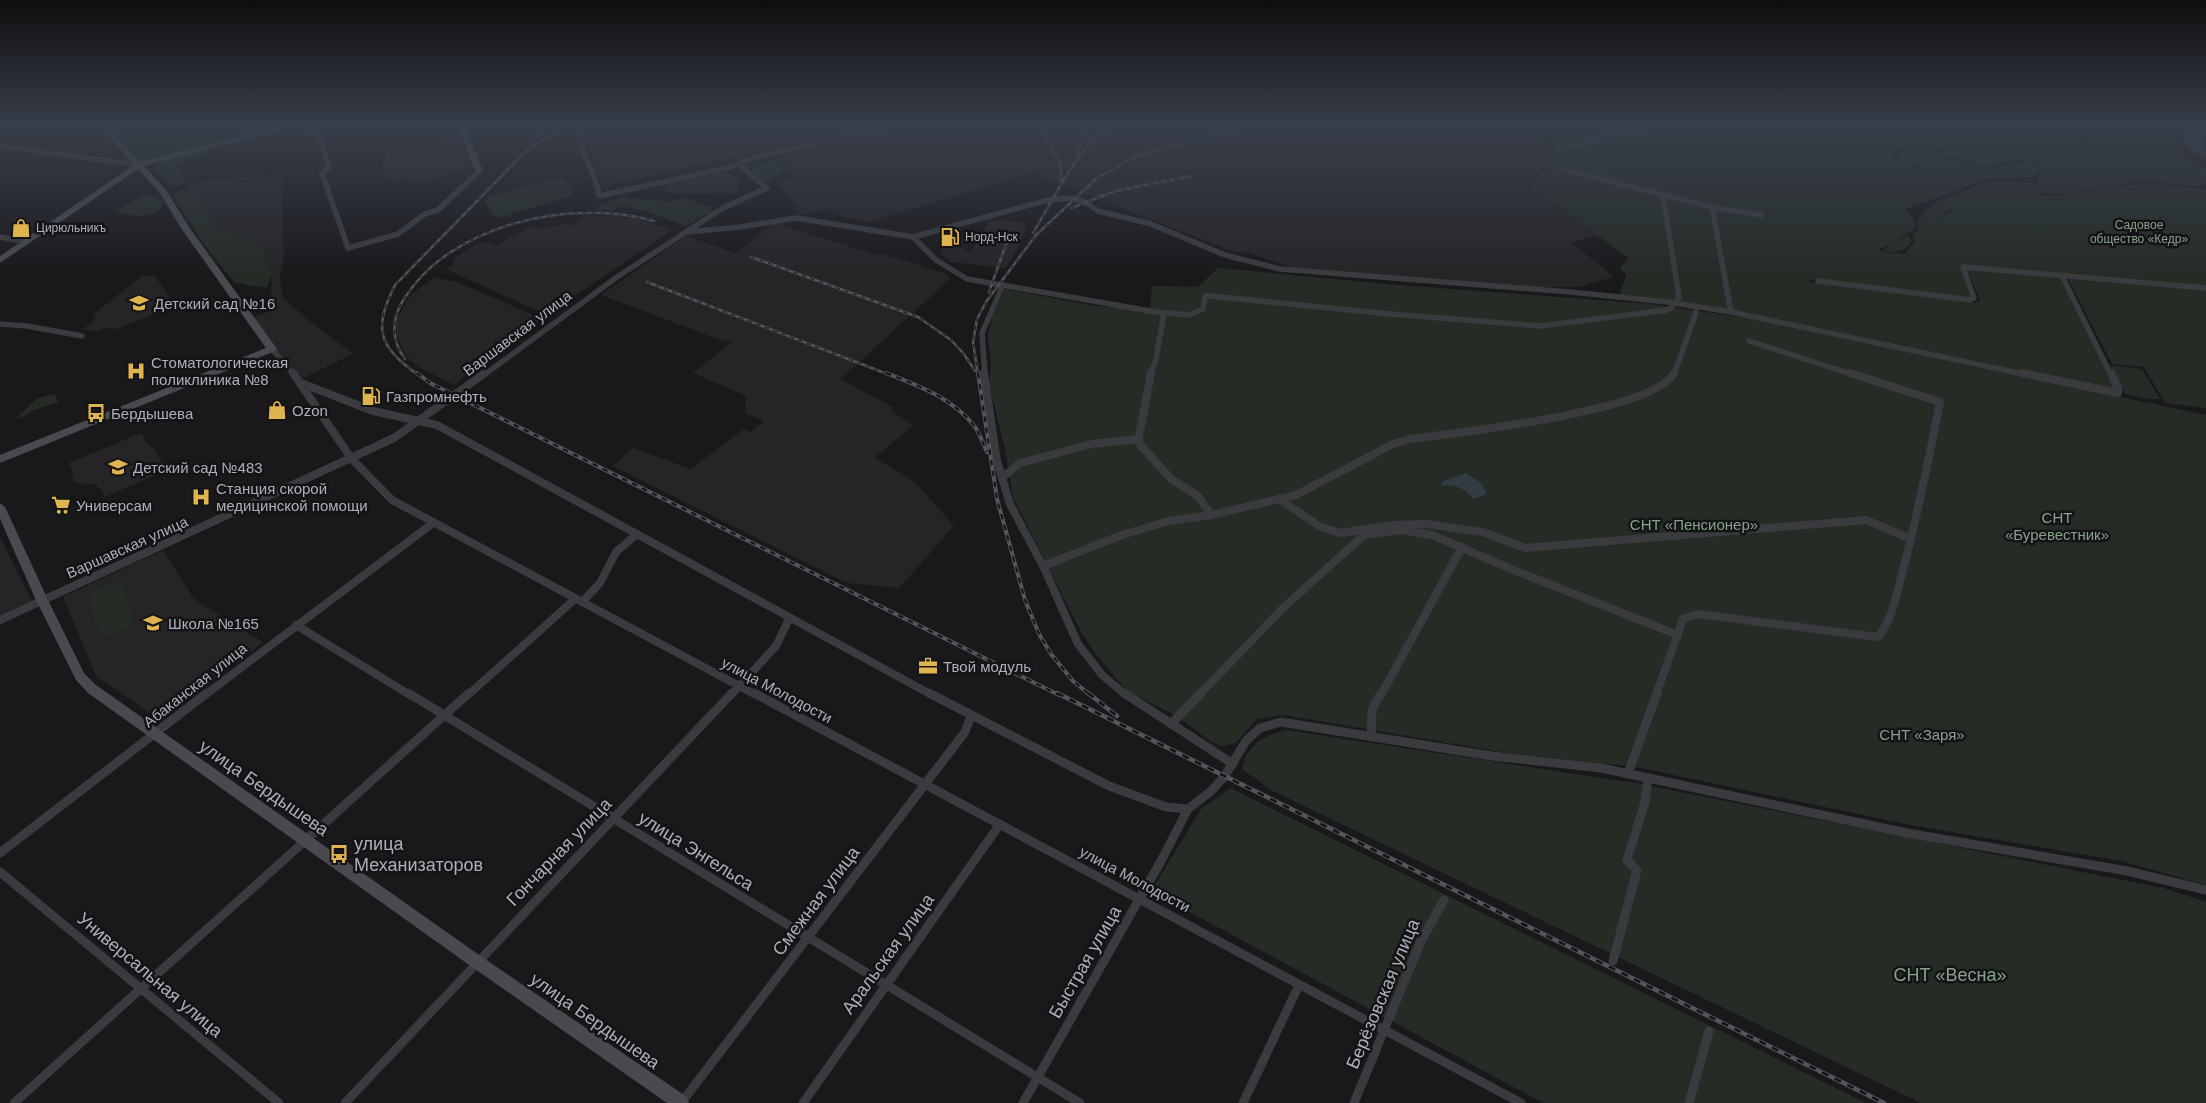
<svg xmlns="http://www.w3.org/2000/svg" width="2206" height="1103" viewBox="0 0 2206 1103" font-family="Arial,sans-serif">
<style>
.built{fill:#252527}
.green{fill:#252c26;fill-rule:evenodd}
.water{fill:#343b42}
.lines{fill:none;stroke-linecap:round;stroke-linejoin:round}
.street-far2{stroke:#3a3b3f;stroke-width:5.5}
.street-far1{stroke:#3a3b3f;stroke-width:8}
.street{stroke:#3a3b3f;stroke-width:9}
.secondary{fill:#484a4f;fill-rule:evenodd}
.rail-far2-casing{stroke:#53555a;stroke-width:2.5}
.rail-far1-casing{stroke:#53555a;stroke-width:4}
.rail-casing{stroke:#53555a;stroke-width:4.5}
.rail-far2{stroke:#141416;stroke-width:1;stroke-dasharray:4.5;stroke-linecap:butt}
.rail-far1{stroke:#141416;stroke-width:2;stroke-dasharray:5.5;stroke-linecap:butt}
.rail{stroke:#141416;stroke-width:2.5;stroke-dasharray:7;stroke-linecap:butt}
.labels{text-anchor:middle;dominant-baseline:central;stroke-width:5;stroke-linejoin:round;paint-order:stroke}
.far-park-label{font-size:12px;fill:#86a289;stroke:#141416}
.far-poi-label{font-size:12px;fill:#adb0b9;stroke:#141416;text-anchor:start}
.poi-label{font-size:15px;fill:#adb0b9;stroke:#141416;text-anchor:start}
.street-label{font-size:15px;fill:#adb0b9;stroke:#141416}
.park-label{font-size:15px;fill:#86a289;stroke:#141416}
.near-street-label{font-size:18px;fill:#adb0b9;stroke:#141416}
.near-poi-label{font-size:18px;fill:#adb0b9;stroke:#141416;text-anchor:start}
.near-park-label{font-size:18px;fill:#86a289;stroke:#141416}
</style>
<rect width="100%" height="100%" fill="#19191b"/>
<g class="built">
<polygon points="581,124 874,124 602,187"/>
<polygon points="903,124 1543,124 1546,164 1527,186 1596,235 1572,243 1614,277 1579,287 1529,287 1293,268 1248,253 1234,252 1033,173 867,222 833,214 830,208 800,215 778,182 796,177 778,159"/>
<polygon points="460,136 472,169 418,182 403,178 390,181 384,175 382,165 388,153"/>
<polygon points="283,173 282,219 284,253 280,277 283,298 313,324 353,354 301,379 271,344 254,317 268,312 271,295 272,275 264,256 238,238 212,225 185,183"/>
<polygon points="585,215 635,218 672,230 547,315 445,269 453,265 455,258 474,246 489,241 496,245 533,226 539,229 566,224 573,226"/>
<polygon points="995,220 1022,222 1026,228 1012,260 1005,268 950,262 941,254 943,249 948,248 959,247 970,251 973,249 978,239 981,240 988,222"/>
<polygon points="774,223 877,255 883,254 946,274 950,279 841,379 894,408 891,411 914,425 875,457 917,484 954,526 899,588 847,583 613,466 633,448 691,469 744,429 750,432 764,421 745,413 746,396 693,373 732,342 720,340 601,295 686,236 735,253"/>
<polygon points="142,276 155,276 175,306 117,329 104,328 98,332 83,329 94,321 95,313"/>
<polygon points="435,277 460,283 542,319 509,343 492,340 500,348 454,385 417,366 406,356 395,334 394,323 411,294"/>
<polygon points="141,433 148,444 153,448 167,470 105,497 101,489 93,484 75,483 71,477 74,473 69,463"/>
<polygon points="0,537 32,601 0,615"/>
<polygon points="163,550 194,599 263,642 162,721 96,676 63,597"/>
</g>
<g class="green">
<polygon points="105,124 280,124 280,126 274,128 140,162 133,152"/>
<polygon points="1425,124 1432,124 1437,128 1438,132 1416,137 1405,129"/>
<polygon points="1548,124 1652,124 1557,148 1550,141"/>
<path d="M1665,124H2050L2083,141L2043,144L2105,143L2131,140L2164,142L2169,137L2171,124H2176L2178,132L2177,143L2168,148L2170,153L2198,163L2206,168V184L2195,186L2139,181L2069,194L2028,193C2066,201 2099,187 2136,184C2159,183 2183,188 2206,189V286L1960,266L1972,297L1968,299L1803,279L1816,283L1974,303L1980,300L1967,270L2060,278L2116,391L1767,319L1619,295L1626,276L1620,268L1629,258L1529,187L1547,165L1546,151H1554ZM2000,129L2008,133L2001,130L1985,133L1991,145L1989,154L1946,151L1936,154L1919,147L1901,152L1898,159L1910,167C1927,162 1941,155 1959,158C1968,160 1976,168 1984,167C2004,165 2031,149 2046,169L2041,172L2036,183L1998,181L1979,185L1938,201L1921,214L1922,218L1933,221L1951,210L1965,209L1955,210L1933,221L1919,218L1918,231L1912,234L1915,243L1907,250V254L1889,253L1877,250L1896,242L1882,251C1894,253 1906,253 1912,241L1909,235L1896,242L1916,227L1915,222L1905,209L1990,178H2033L2042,169L2032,161L1981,169L1958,160H1934L1911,169L1891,157L1894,150L1916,144L1932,151L1939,149L1983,152L1989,142L1983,133Z"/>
<polygon points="2055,124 2163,124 2165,133 2158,141 2119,137 2088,141"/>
<path d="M208,149L212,150C202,158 185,158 177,167L187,179L177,186H173L153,169L162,161Z"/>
<polygon points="775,161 786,169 767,182 759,177 747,166"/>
<polygon points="725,172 739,180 736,193 679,194 664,192 668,184"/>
<polygon points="559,177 564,178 573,192 571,196 498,218 493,216 485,201 490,196"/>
<path d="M184,189C200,193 202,211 211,222C217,231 241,237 251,237L261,247L272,275L267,287C262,288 239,284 234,282L205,246L174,198L176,193Z"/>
<path d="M151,195L161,200V208C148,219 136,216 120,213L117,210L141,197Z"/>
<polygon points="625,197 670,202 684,198 712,207 711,212 685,226 646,211 622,206 613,210 594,210 601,204"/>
<polygon points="1218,268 1399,285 1651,304 1753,319 2206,415 2206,885 2122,861 1905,824 1636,767 1508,753 1283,715 1257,719 1236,743 1222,746 1210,741 1178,717 1126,690 1095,653 1080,630 1013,497 1005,449 989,384 991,366 988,336 992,318 1005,289 1089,305 1150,311 1152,286 1198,287"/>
<polygon points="2068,279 2206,290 2206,408 2165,403 2144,367 2112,364"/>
<polygon points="2110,365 2142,369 2160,399 2148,399 2125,394"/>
<polygon points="55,394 58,402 31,411 29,414 14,420 38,398"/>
<path d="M116,584L122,587L134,618C129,630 118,635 105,635L100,632L88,599C93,589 104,584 116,584Z"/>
<path d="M1286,730L1635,783L2163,888L2206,902V1103H1921L1273,791L1242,769C1248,743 1262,737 1286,730Z"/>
<polygon points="1230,788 1866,1103 1543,1103 1151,891 1201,809"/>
</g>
<g class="water">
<path d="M2181,124H2203L2206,159C2189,150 2182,143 2181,124Z"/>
<path d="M1466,473L1480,482L1487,494L1473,499C1464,487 1455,485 1441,485L1444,481Z"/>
</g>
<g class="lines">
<g class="street-far2">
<polyline points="304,124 306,130 318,134 329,167 322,173 348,248 398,234 425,214 438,210 479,171"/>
<polyline points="573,124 598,188 599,196 727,168 756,157 899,124"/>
<polyline points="0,146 139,165"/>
<polyline points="1557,150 1658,124"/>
<polyline points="1562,169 1712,207 1762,215"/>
<polyline points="1712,207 1731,312"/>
<polyline points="687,232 740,227 796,218 913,237 936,260 967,279 1156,312 1189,315 1203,309 1205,296 1211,296 1390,314 1541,326 1667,310 1672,307 1679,297 1663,195"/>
<polyline points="0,237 27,242"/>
<polyline points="913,237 1048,200 1071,198 1085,202 1098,211 1151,224 1225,255 1280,269 1571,292 1667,302 1731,312 2028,375"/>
<polyline points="2062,276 2111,375"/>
<polyline points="1818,281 1970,300 1974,298 1963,267 2206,288"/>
<polyline points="0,324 27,326 82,336"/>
<polyline points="1749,341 1854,375"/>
<polyline points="272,349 294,375"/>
<polyline points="484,375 617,277 723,208 767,188 739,164"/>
<polyline points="985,375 982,333 1003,285"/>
<polyline points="1151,375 1156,359 1164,313"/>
<polyline points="1674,375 1696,312"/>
</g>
<g class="street-far1">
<polyline points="293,373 351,458 392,500 756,695"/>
<polyline points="984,373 997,461 1010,504 1045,570 1078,644 1102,675 1126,695"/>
<polyline points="1151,373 1138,442 1171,479 1198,496 1211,515"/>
<polyline points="2022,373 2118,393 2118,388 2111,373"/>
<polyline points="301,383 373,411 437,425 932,695"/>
<polyline points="1002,478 1020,463 1092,444 1139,439"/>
<polyline points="1281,500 1319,526 1340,533 1394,525 1426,524 1483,532 1525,548 1866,520 1911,539"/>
<path d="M1043,566L1122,535L1169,521L1211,515L1296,495L1393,444L1410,439C1455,433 1656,411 1674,373"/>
<polyline points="582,602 600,583 616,552 637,534"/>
<polyline points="0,620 394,438 485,373"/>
<polyline points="296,625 410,695"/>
<polyline points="205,695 433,523"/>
<polyline points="468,695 575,599"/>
<polyline points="731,695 776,646 789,619"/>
<polyline points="1199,695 1284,607 1364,535 1401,530 1432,535 1511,569 1678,635"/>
<polyline points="1381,695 1462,547"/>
<path d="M1656,695L1683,619L1697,614L1878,637C1893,618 1897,593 1903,570C1918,514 1929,458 1940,402L1850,373"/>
</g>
<g class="street">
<polyline points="408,693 1080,1103"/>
<polyline points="754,693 1521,1103"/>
<polyline points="929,693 1109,786 1166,807 1188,809 1211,791 1224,777 1246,741 1260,728 1281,722 1492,756 1601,768 1907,833 2127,871 2206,890"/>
<polyline points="1124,693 1233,764"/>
<polyline points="1171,724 1201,693"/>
<polyline points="1371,737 1372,710 1381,693"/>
<polyline points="1628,774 1657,693"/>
<polyline points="0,853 207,693"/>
<polyline points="0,872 279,1103"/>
<polyline points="1613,961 1637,870 1627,860 1645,802 1648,778"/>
<polyline points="14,1103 469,693"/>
<polyline points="345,1103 732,693"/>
<polyline points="681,1103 965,732 971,716"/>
<polyline points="803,1103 1000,824"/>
<polyline points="1023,1103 1161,861 1188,809"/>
<polyline points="1243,1103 1299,985"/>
<polyline points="1354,1103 1421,941 1444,900"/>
<polyline points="1689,1103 1709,1031"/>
</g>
<g class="secondary">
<polygon points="97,124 104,124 140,162 287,124 297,124 297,126 144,166 166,190 189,227 277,349 275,351 0,463 0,455 266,348 181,228 160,193 138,169 0,263 0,256 134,165"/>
<polygon points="457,124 464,124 483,171 482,173 475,171"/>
<polygon points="0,503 5,507 48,600 84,673 96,685 482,957 687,1097 689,1103 667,1103 472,967 88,693 76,680 36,600 0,519"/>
</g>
<g class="rail-far2-casing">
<g id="rail-far2">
<polyline points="1043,134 1060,162 1062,182"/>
<polyline points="531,141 549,124"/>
<polyline points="1077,154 1084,133 1093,124"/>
<polyline points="1071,208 1115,191 1192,176"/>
<path d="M1033,233C1056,195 1075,152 1110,124"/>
<polyline points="751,257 918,317 951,340 964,354 975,371"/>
<polyline points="647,282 890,375"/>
<polyline points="989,292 1010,233"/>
<path d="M405,359C391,340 391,319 404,299C451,223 573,198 654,221"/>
<path d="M418,375C378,346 373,329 395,285L525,152L567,124"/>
<polyline points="978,375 973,342 977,319 986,302 1036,235 1097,178 1137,156 1254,124"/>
</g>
</g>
<g class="rail-far1-casing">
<g id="rail-far1">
<polyline points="417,373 430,383 1059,695"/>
<path d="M886,373C919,386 953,398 975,427C980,434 983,444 987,452"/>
<polyline points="978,373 997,499 1025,600 1039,634 1051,654 1073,681 1090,695"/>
</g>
</g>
<g class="rail-casing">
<g id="rail">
<polyline points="1057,693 1884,1103"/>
<polyline points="1088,693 1117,716"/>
</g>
</g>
<use href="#rail-far2" class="rail-far2"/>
<use href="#rail-far1" class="rail-far1"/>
<use href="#rail" class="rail"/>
</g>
<linearGradient id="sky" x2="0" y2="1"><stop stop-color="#0e0e0f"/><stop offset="0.45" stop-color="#383e4a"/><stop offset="1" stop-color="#383e4a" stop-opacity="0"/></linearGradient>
<rect width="2206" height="278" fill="url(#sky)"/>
<defs>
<g id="shop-bare" transform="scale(1.5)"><path d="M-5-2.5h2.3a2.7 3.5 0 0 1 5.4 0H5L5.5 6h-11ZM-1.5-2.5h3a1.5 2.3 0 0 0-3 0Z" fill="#dfb34d" stroke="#141416" stroke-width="2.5" paint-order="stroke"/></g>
<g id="fuel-bare" transform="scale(1.5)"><path d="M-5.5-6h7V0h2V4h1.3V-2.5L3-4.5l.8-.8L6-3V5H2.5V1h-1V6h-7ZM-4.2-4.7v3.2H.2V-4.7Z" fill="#dfb34d" stroke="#141416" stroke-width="2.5" paint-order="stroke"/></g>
<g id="school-bare" transform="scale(1.5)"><path d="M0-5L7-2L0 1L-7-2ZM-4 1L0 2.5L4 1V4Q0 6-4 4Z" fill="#dfb34d" stroke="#141416" stroke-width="2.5" paint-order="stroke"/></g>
<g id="hospital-bare" transform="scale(1.5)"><path d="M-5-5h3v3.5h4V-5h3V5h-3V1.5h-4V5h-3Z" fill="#dfb34d" stroke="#141416" stroke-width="2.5" paint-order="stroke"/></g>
<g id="bus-bare" transform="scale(1.5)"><path d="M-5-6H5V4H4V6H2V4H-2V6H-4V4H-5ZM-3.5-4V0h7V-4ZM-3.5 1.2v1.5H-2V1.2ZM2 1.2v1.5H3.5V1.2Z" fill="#dfb34d" stroke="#141416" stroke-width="2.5" paint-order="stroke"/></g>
<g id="supermarket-bare" transform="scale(1.5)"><path d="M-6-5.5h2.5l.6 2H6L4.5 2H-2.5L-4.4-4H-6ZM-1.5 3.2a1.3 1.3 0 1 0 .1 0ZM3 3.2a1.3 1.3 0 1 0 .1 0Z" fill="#dfb34d" stroke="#141416" stroke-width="2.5" paint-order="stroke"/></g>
<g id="office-bare" transform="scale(1.5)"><path d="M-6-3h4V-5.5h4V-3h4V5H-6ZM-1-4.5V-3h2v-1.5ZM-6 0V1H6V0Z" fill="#dfb34d" stroke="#141416" stroke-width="2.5" paint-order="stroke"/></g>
</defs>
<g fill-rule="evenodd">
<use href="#shop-bare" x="21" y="228"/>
<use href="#fuel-bare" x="950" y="237"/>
<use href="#school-bare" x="139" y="303"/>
<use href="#hospital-bare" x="136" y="371"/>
<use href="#fuel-bare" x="371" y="396"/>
<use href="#shop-bare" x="277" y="410"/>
<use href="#bus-bare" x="96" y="413"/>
<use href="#school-bare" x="118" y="467"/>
<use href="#hospital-bare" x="201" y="497"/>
<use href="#supermarket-bare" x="61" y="505"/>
<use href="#school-bare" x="153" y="623"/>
<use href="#office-bare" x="928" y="666"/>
<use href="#bus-bare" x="339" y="854"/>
</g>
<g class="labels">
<g class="far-park-label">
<text x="2139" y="225">Садовое<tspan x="2139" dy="14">общество «Кедр»</tspan></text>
</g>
<g class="far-poi-label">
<text x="36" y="228">Цирюльникъ</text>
<text x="965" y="237">Норд-Нск</text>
</g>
<g class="poi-label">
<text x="154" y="303">Детский сад №16</text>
<text x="151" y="362">Стоматологическая<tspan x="151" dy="17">поликлиника №8</tspan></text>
<text x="386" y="396">Газпромнефть</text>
<text x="292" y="410">Ozon</text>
<text x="111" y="413">Бердышева</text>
<text x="133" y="467">Детский сад №483</text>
<text x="216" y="488">Станция скорой<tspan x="216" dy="17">медицинской помощи</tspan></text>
<text x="76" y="505">Универсам</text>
<text x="168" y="623">Школа №165</text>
<text x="943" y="666">Твой модуль</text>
</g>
<g class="street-label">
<text transform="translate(517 333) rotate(-37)">Варшавская улица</text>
<text transform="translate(127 547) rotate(-24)">Варшавская улица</text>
<text transform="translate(195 685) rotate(-38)">Абаканская улица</text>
<text transform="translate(777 690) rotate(28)">улица Молодости</text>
<text transform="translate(1135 879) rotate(28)">улица Молодости</text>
</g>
<g class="park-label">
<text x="2057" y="517">СНТ<tspan x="2057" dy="17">«Буревестник»</tspan></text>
<text x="1694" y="524">СНТ «Пенсионер»</text>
<text x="1922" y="734">СНТ «Заря»</text>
</g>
<g class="near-street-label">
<text transform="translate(264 788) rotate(35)">улица Бердышева</text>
<text transform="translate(696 851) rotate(32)">улица Энгельса</text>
<text transform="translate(559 852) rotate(-46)">Гончарная улица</text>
<text transform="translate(816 901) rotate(-53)">Смежная улица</text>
<text transform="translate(888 954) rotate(-54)">Аральская улица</text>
<text transform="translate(1085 962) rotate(-60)">Быстрая улица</text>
<text transform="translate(150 975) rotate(40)">Универсальная улица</text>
<text transform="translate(1383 994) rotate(-67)">Берёзовская улица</text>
<text transform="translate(595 1021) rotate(35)">улица Бердышева</text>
</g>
<g class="near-poi-label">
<text x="354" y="844">улица<tspan x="354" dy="21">Механизаторов</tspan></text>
</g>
<g class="near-park-label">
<text x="1950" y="975">СНТ «Весна»</text>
</g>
</g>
</svg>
